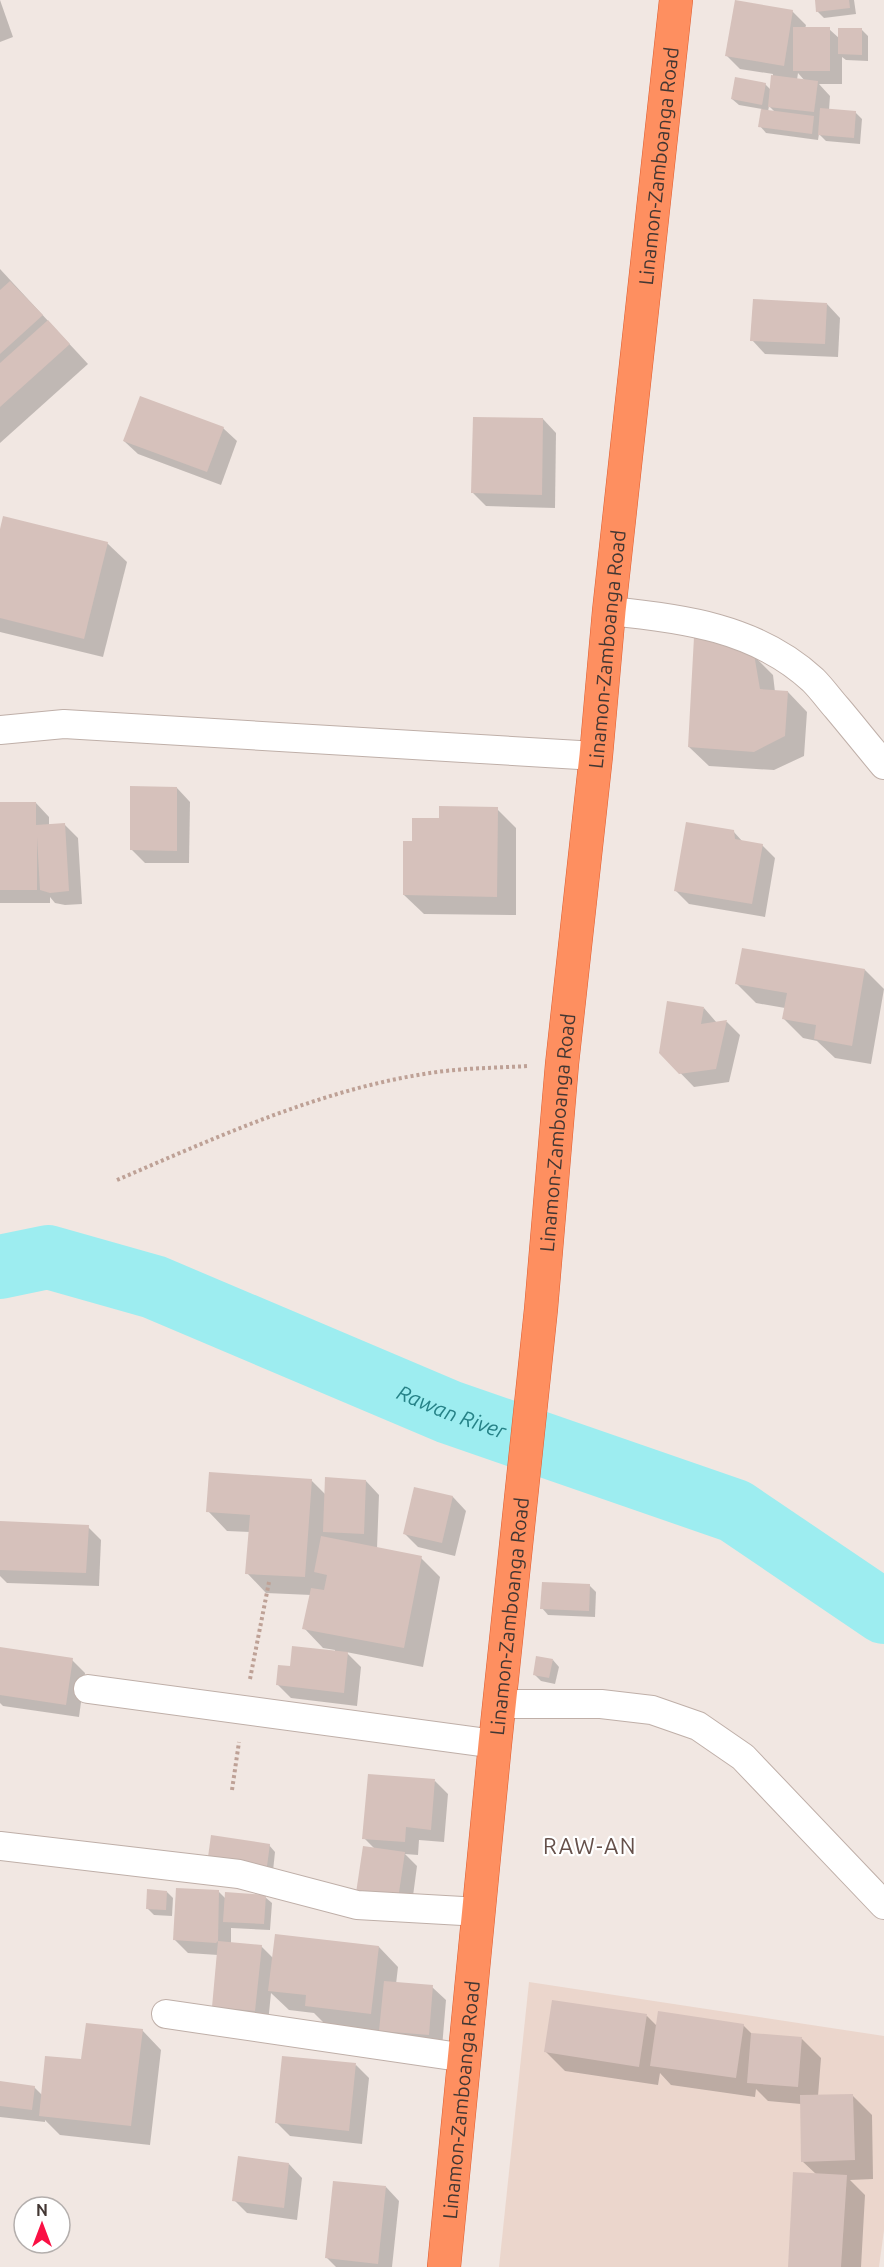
<svg xmlns="http://www.w3.org/2000/svg" width="884" height="2267" viewBox="0 0 884 2267" font-family="Ubuntu,sans-serif">
<style>
.education{fill:#ebd6cc}
.shadow{fill:#0003;fill-rule:evenodd}
.lines{fill:none;stroke-linecap:round;stroke-linejoin:round}
.river{stroke:#9dedf0;stroke-width:64}
.building{fill:#d6c1bb}
.street-casing{stroke:#bfafa8;stroke-width:30}
.highway-casing{stroke:#dd5d31;stroke-width:34}
.path{stroke:#bea196;stroke-width:4;stroke-dasharray:3 3;stroke-linecap:butt}
.street{stroke:#fff;stroke-width:28}
.highway{stroke:#fe8f60;stroke-width:33}
.labels{text-anchor:middle;dominant-baseline:central;stroke-width:4.5;stroke-linejoin:round;paint-order:stroke}
.street-label{font-size:20px;fill:#433733;stroke:#fff}
.water-label{font-size:21px;font-style:italic;fill:#268287;stroke:#fff}
.quarter-label{font-size:22px;letter-spacing:1.5px;fill:#65504a;stroke:#fff}
</style>
<rect width="100%" height="100%" fill="#f1e7e2"/>
<polygon class="education" points="529,1982 884,2036 884,2230 879,2267 499,2267"/>
<g class="shadow">
<polygon points="0,0 13,37 0,42"/>
<polygon points="816,0 854,0 856,14 824,18 817,11"/>
<path d="M792,11L806,25L805,29H829L840,39L862,30L868,36V61L846,60L842,57V84H819L830,96L829,110L855,112L862,119L860,144L826,141L819,134L818,140L766,133L760,126L762,109L739,105L732,99L765,84L771,90L773,74L740,69L727,56ZM798,73L805,81L797,80ZM769,106L776,113L768,112Z"/>
<polygon points="0,269 88,364 0,443"/>
<polygon points="827,304 840,318 838,357 765,354 752,340"/>
<polygon points="543,419 556,433 555,508 486,506 473,493"/>
<polygon points="223,428 237,441 221,485 138,454 124,441"/>
<polygon points="0,535 107,543 127,562 103,657 0,632"/>
<polygon points="753,655 773,675 775,692 788,692 807,712 804,756 774,770 709,766 689,747"/>
<polygon points="177,788 190,802 189,863 145,863 131,849"/>
<polygon points="36,803 49,817 49,825 64,824 78,838 82,904 65,905 55,903 50,897 50,903 0,903 0,804"/>
<polygon points="497,809 516,828 516,915 424,914 404,895 413,842 441,819"/>
<polygon points="733,831 743,842 762,845 775,858 765,917 689,904 675,890"/>
<polygon points="865,970 884,989 871,1064 835,1058 817,1041 803,1038 784,1019 785,1008 756,1003 737,984"/>
<polygon points="704,1008 717,1023 727,1022 740,1035 729,1082 694,1087 661,1053"/>
<polygon points="311,1480 326,1495 366,1481 379,1495 377,1549 421,1558 440,1577 423,1667 346,1652 361,1667 357,1706 291,1698 278,1685 291,1668 335,1652 335,1650 323,1648 304,1628 311,1595 266,1593 247,1573 250,1532 227,1531 208,1511"/>
<polygon points="415,1489 453,1497 466,1511 455,1556 418,1547 405,1534"/>
<polygon points="0,1523 88,1527 101,1540 99,1586 7,1583 0,1576"/>
<polygon points="589,1585 596,1592 595,1617 548,1615 542,1608"/>
<polygon points="0,1649 72,1660 85,1673 79,1717 3,1706 0,1703"/>
<polygon points="553,1660 559,1667 555,1684 541,1681 534,1674"/>
<polygon points="435,1781 448,1794 444,1842 419,1840 418,1855 405,1854 417,1866 411,1911 371,1906 375,1849 364,1838"/>
<polygon points="269,1845 275,1852 273,1871 217,1863"/>
<polygon points="218,1891 226,1899 265,1897 272,1903 270,1930 231,1928 231,1943 261,1946 273,1958 379,1947 398,1967 396,1984 432,1987 446,2000 442,2048 326,2025 314,2013 289,2010 271,1993 268,2023 213,2006 218,1955 188,1953 174,1939"/>
<polygon points="167,1892 173,1898 172,1916 154,1915 147,1908"/>
<polygon points="647,2016 657,2026 743,2025 753,2035 802,2039 821,2058 818,2096 852,2095 872,2115 873,2179 850,2180 865,2195 861,2267 789,2267 816,2174 802,2161 801,2104 768,2101 756,2089 755,2097 671,2085 660,2073 658,2085 565,2071 546,2052"/>
<polygon points="142,2030 161,2050 150,2145 60,2135 45,2120 45,2122 0,2117 0,2083 34,2087 42,2095 83,2061"/>
<polygon points="356,2065 369,2078 362,2144 290,2136 276,2122"/>
<polygon points="289,2164 302,2178 297,2220 247,2213 234,2200"/>
<polygon points="386,2187 399,2201 392,2267 336,2267 326,2257"/>
</g>
<g class="lines">
<path class="river" id="s1" d="M0,1267L48,1257L154,1287L449,1412L735,1511L884,1612"/>
</g>
<g class="building">
<polygon points="735,0 793,10 784,66 725,56"/>
<polygon points="815,0 849,0 850,8 816,12"/>
<rect x="793" y="27" width="37" height="44"/>
<polygon points="838,28 862,28 862,55 838,54"/>
<polygon points="771,75 818,81 814,112 768,107"/>
<polygon points="735,77 766,83 762,105 731,99"/>
<polygon points="820,108 856,111 854,138 818,135"/>
<polygon points="761,109 814,116 812,134 758,127"/>
<polygon points="10,281 43,315 0,354 0,290"/>
<polygon points="753,299 827,303 825,344 750,341"/>
<polygon points="48,320 70,344 0,407 0,363"/>
<polygon points="140,396 224,427 207,472 123,441"/>
<polygon points="473,417 543,418 542,495 471,493"/>
<polygon points="3,516 108,542 84,639 0,618 0,529"/>
<polygon points="694,637 754,654 760,689 788,691 785,736 754,752 688,747"/>
<polygon points="130,786 177,787 177,851 130,850"/>
<polygon points="0,802 36,802 36,825 65,823 69,891 50,893 40,890 37,837 37,890 0,890"/>
<polygon points="439,806 498,807 497,897 403,895 403,841 412,841 412,818 439,818"/>
<polygon points="686,822 734,830 735,839 763,844 752,904 674,891"/>
<polygon points="742,948 865,969 852,1046 814,1039 816,1025 782,1019 787,993 735,984"/>
<polygon points="667,1001 704,1007 701,1024 727,1020 716,1069 679,1074 659,1053"/>
<polygon points="209,1472 312,1479 305,1577 245,1574 250,1515 206,1512"/>
<polygon points="325,1477 366,1480 364,1534 323,1532"/>
<polygon points="414,1487 453,1496 442,1543 403,1534"/>
<polygon points="0,1521 89,1525 86,1573 0,1570"/>
<polygon points="321,1536 422,1556 404,1648 302,1629 311,1588 324,1590 327,1575 314,1572"/>
<polygon points="542,1582 590,1584 589,1611 540,1609"/>
<polygon points="292,1646 348,1652 344,1693 276,1685 278,1665 290,1666"/>
<polygon points="0,1647 73,1658 66,1705 0,1695"/>
<polygon points="536,1656 553,1659 549,1678 533,1675"/>
<polygon points="368,1774 435,1779 431,1830 406,1827 405,1842 362,1839"/>
<polygon points="211,1835 270,1844 267,1866 208,1857"/>
<polygon points="363,1846 405,1852 398,1899 356,1893"/>
<polygon points="176,1888 219,1890 218,1941 216,1943 173,1940"/>
<polygon points="147,1889 167,1891 166,1910 146,1909"/>
<polygon points="225,1892 266,1895 264,1924 223,1922"/>
<polygon points="275,1934 379,1946 371,2014 305,2006 306,1995 268,1991"/>
<polygon points="218,1941 262,1945 255,2011 212,2007"/>
<polygon points="384,1981 433,1985 429,2035 379,2031"/>
<polygon points="552,2000 647,2014 639,2067 544,2052"/>
<polygon points="658,2011 744,2024 736,2078 650,2066"/>
<polygon points="86,2023 143,2029 131,2126 39,2116 45,2056 81,2059"/>
<polygon points="751,2033 802,2037 798,2087 747,2083"/>
<polygon points="282,2056 356,2063 349,2131 275,2123"/>
<polygon points="0,2081 35,2086 32,2110 0,2106"/>
<polygon points="853,2094 855,2160 801,2162 800,2095"/>
<polygon points="238,2156 289,2163 284,2208 232,2201"/>
<polygon points="793,2172 847,2175 841,2267 788,2267"/>
<polygon points="333,2181 386,2186 378,2264 325,2258"/>
</g>
<g class="lines">
<g class="street-casing">
<g id="street">
<path d="M609,611C682,618 757,628 813,680C822,689 829,699 837,708C853,727 868,746 884,765"/>
<polyline points="0,730 64,724 596,756"/>
<polyline points="88,1689 495,1744"/>
<polyline points="499,1704 601,1704 652,1710 698,1726 743,1757 884,1905"/>
<polyline points="0,1846 239,1874 357,1905 480,1912"/>
<polyline points="166,2014 466,2058"/>
</g>
</g>
<g class="highway-casing">
<g id="highway">
<path id="s2" d="M444,2267L495,1744L541,1309L562,1064L596,756L609,611L676,0"/>
</g>
</g>
<g class="path">
<path d="M117,1180C215,1138 317,1091 424,1074C458,1068 494,1068 529,1066"/>
<polyline points="250,1679 269,1582"/>
<polyline points="232,1790 239,1742"/>
</g>
<use href="#street" class="street"/>
<use href="#highway" class="highway"/>
</g>
<g class="labels">
<g class="street-label">
<text stroke="none"><textPath href="#s2" startOffset="2112">Linamon-Zamboanga Road</textPath></text>
<text stroke="none"><textPath href="#s2" startOffset="1626">Linamon-Zamboanga Road</textPath></text>
<text stroke="none"><textPath href="#s2" startOffset="1140">Linamon-Zamboanga Road</textPath></text>
<text stroke="none"><textPath href="#s2" startOffset="654">Linamon-Zamboanga Road</textPath></text>
<text stroke="none"><textPath href="#s2" startOffset="168">Linamon-Zamboanga Road</textPath></text>
</g>
<g class="water-label">
<text stroke="none"><textPath href="#s1" startOffset="482">Rawan River</textPath></text>
</g>
<g class="quarter-label">
<text x="590" y="1845">RAW-AN</text>
</g>
</g>
<g transform="translate(42 2225)"><circle r="28" fill="#ffffff" stroke="#b4afad" stroke-width="1.5"/>
<path d="M0-4.5L10 22L0 15L-10 22Z" fill="#fa1044"/>
<text y="-9" font-size="16" font-weight="bold" text-anchor="middle" fill="#433733">N</text>
</g>
</svg>
